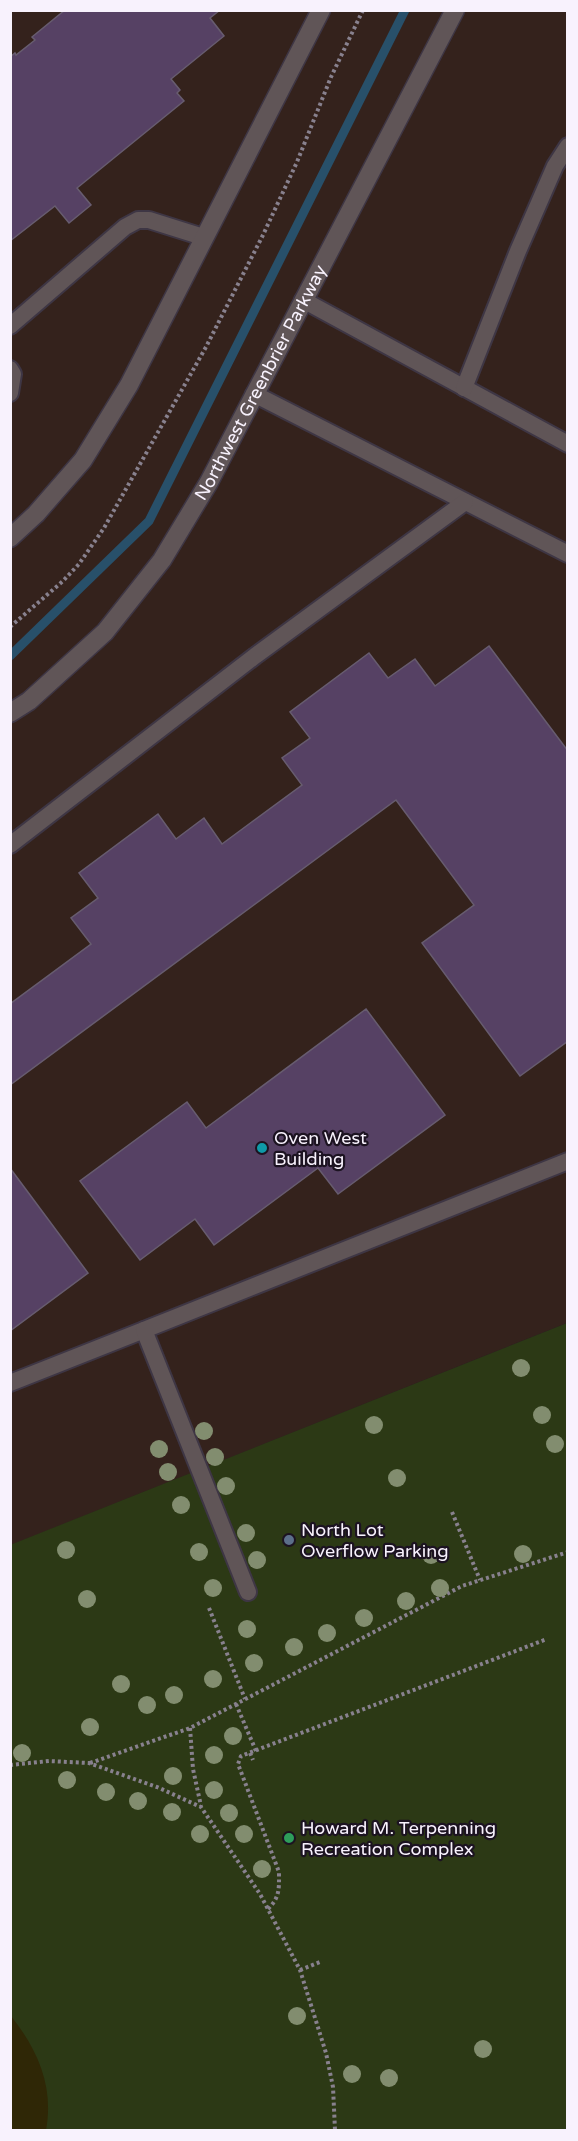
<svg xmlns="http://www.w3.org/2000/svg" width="578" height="2141" viewBox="0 0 578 2141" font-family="'Varela Round',sans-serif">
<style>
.commercial{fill:#34221c}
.green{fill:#2c3915}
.sand{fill:#2f2706}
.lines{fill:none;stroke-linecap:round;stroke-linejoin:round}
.stream{stroke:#28506a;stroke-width:9}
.building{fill:#564164;stroke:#675c6f;stroke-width:1.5}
.service-casing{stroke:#3e3644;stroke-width:20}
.tertiary-casing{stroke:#3e3644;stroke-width:21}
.path{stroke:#88818e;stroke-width:4;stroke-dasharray:3 3;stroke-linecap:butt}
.service{stroke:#605557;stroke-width:16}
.tertiary{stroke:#605557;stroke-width:18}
.tree{fill:#828d6f}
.culture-dot{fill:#0f9aa8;stroke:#1c1321;stroke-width:2}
.service-dot{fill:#5c6f8a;stroke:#1c1321;stroke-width:2}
.leisure-dot{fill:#2e9e5b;stroke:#1c1321;stroke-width:2}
.labels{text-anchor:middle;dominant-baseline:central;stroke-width:4.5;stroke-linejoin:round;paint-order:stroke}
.street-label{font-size:18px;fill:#f8f2fd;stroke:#1c1321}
.poi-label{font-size:18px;fill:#f8f2fd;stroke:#1c1321;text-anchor:start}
</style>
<rect width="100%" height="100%" fill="#251c2b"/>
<polygon class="commercial" points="11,11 567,11 567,1323 11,1545"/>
<polygon class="green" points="567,1323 567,2130 11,2130 10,1545"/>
<path class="sand" d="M11,2016C38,2050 54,2087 46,2130H11Z"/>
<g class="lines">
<polyline class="stream" points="10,656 149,521 405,10"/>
</g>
<g class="building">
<polygon points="65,10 220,10 210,18 224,36 171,79 180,90 177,93 184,101 77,188 91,205 69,223 55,206 10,241 10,57 15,53 16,55 35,40 32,37"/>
<polygon points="489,646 568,751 568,1041 520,1076 422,943 474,905 396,800 10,1085 10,1004 91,944 71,918 98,898 79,873 158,814 176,839 204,818 222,844 302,785 282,758 310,738 290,712 369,653 388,678 415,659 435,686"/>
<polygon points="366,1009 445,1115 338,1194 318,1168 214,1245 195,1219 140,1260 80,1181 187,1102 206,1128"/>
<polygon points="10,1168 88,1273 10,1331"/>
</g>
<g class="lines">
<g class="service-casing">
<g id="service">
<polyline points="303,300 568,444"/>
<polyline points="10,326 125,227 138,220 149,220 203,237"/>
<polyline points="10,369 13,374 10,393"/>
<polyline points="464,388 518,251 555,166 568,146"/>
<polyline points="254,394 568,554"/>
<polyline points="10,845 255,656 465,502"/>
<polyline points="10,1383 144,1330"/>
<polyline points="248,1592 144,1330 568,1161"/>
</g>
</g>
<g class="tertiary-casing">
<g id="tertiary">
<polyline points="10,538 36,514 83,460 129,385 321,10"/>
<path id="s1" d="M10,713L29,701L105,632L162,560L209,482L455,10"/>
</g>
</g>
<g class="path">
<polyline points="10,627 63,581 79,564 104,528 206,347 263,235 297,162 331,77 363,10"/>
<polyline points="452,1512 480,1580"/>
<polyline points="209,1608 245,1699"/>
<polyline points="236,1704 256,1751"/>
<polyline points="190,1728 193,1769 201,1806"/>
<polyline points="250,1753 253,1760"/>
<polyline points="90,1763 190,1728 462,1586 568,1552"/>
<polyline points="10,1765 49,1761 89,1763 157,1787 201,1807 260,1894 300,1970 326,2053 333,2087 335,2130"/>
<path d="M268,1909C280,1897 279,1889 279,1872L238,1764L241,1756L547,1639"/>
<polyline points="300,1970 320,1962"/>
</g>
<use href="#service" class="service"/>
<use href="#tertiary" class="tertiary"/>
</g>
<g class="tree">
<circle cx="521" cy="1368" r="9"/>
<circle cx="542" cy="1415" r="9"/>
<circle cx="374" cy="1425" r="9"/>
<circle cx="204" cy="1431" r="9"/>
<circle cx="555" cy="1444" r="9"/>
<circle cx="159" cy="1449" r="9"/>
<circle cx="215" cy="1457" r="9"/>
<circle cx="168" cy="1472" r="9"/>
<circle cx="397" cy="1478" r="9"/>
<circle cx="226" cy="1486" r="9"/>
<circle cx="181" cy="1505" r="9"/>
<circle cx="246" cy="1533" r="9"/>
<circle cx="66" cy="1550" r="9"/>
<circle cx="199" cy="1552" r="9"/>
<circle cx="523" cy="1554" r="9"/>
<circle cx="431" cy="1555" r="9"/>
<circle cx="257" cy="1560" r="9"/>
<circle cx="213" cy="1588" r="9"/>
<circle cx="440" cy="1588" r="9"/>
<circle cx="87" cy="1599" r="9"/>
<circle cx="406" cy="1601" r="9"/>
<circle cx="364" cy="1618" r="9"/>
<circle cx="247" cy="1629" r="9"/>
<circle cx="327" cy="1633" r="9"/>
<circle cx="294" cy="1647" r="9"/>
<circle cx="254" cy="1663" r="9"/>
<circle cx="213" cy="1679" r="9"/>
<circle cx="121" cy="1684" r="9"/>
<circle cx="174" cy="1695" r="9"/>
<circle cx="147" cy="1705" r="9"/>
<circle cx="90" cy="1727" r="9"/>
<circle cx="233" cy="1736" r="9"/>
<circle cx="22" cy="1753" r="9"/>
<circle cx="214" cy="1755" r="9"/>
<circle cx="173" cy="1776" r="9"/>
<circle cx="67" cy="1780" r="9"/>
<circle cx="214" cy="1790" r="9"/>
<circle cx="106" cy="1792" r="9"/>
<circle cx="138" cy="1801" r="9"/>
<circle cx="172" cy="1812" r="9"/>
<circle cx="229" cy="1813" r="9"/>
<circle cx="200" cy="1834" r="9"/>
<circle cx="244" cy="1834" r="9"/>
<circle cx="262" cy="1869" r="9"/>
<circle cx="297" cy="2016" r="9"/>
<circle cx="483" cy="2049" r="9"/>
<circle cx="352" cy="2074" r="9"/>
<circle cx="389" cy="2078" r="9"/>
</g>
<circle class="culture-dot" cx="262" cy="1148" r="6"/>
<circle class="service-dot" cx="289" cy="1540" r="6"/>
<circle class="leisure-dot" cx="289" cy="1838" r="6"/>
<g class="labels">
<g class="street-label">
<text stroke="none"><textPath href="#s1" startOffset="420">Northwest Greenbrier Parkway</textPath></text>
</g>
<g class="poi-label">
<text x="274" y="1138">Oven West<tspan x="274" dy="21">Building</tspan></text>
<text x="301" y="1530">North Lot<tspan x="301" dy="21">Overflow Parking</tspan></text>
<text x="301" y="1828">Howard M. Terpenning<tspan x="301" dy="21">Recreation Complex</tspan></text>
</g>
</g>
<rect width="578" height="2141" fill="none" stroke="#f8f2fd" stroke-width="24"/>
</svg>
